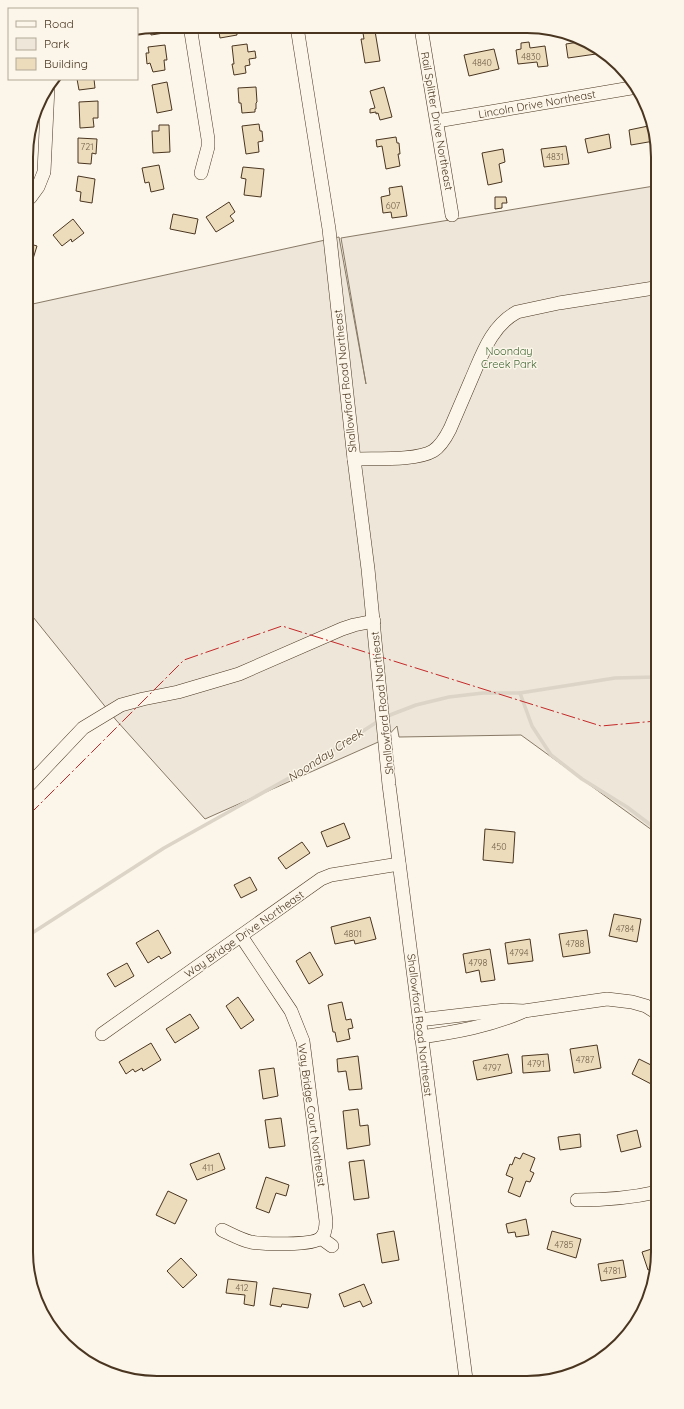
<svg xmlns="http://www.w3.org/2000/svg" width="684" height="1409" viewBox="0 0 684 1409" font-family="Quicksand,sans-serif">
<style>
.green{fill:#ede6d9;stroke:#887966}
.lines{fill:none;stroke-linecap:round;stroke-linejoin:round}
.stream{stroke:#dcd4c6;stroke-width:3.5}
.building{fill:#ecdcbc;stroke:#4a3520}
.minor-casing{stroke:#4a3520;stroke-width:14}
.minor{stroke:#fbf6e9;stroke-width:13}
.power{stroke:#c62828;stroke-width:1;stroke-dasharray:14 3 2 3;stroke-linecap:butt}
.labels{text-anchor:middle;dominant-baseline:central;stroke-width:3;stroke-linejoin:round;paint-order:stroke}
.number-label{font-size:9px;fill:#725f47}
.street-label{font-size:11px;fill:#4a3520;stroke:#fbf6e9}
.park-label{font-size:11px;fill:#436837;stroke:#fbf6e9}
.water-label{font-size:12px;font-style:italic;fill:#4a3520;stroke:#fbf6e9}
.rim{fill:none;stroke:#4a3520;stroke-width:2}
</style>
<rect width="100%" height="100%" fill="#fbf6e9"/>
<polygon class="green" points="654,186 656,833 521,735 399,737 397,726 385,739 205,819 116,720 29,612 28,305 339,237 366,384 341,238"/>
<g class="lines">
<g class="stream">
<polyline points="520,693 532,726 551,755 582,779 627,807 656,829"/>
<polyline points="385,717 416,705 449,697 483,693 520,693 615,678 656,677"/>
<polyline points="29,935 164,848 298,773 380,720"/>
</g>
</g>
<g class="building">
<polygon points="157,26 162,26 164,33 151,35 150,29 146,30 145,28"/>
<polygon points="218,26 236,26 237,35 220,38"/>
<polygon points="375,31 380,61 365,63 361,39 364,39 363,33"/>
<polygon points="529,42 530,48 545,46 548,66 538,67 537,62 518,64 516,50 521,49 521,43"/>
<polygon points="579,42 603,53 568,58 566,44"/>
<polygon points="247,44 248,52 255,51 256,58 249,59 250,65 245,66 246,73 234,75 232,64 234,64 232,46"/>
<polygon points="165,45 167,60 164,60 165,70 153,72 150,63 147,64 146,53 149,53 148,47"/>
<polygon points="494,49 499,69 469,76 464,55"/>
<polygon points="77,79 94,79 95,88 79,90"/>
<polygon points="167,82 172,110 157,113 152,85"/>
<polygon points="256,87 257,102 256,103 256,109 255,109 255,112 242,113 241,103 239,103 238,88"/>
<polygon points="384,87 392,117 380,120 378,113 376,114 376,112 370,113 370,109 375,108 370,91"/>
<polygon points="98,101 98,118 93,118 94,127 80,128 79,102"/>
<polygon points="259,124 260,131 262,131 263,141 258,142 259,152 246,154 242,126"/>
<polygon points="159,125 169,125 170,152 153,153 152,131 159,131"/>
<polygon points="653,125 654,141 631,145 629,130"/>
<polygon points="609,134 611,148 588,153 585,139"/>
<polygon points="396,137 397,143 399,143 400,154 398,154 400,166 386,169 382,146 377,147 376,140"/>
<polygon points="78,138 97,139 96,154 92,153 91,164 78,163"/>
<polygon points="566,146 569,164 544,167 541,149"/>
<polygon points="503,149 505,162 499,164 502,182 488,185 482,153"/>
<polygon points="159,165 164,189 151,192 149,182 145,183 142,168"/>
<polygon points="243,167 264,169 261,197 244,195 246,179 241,178"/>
<polygon points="78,176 95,179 92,203 80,201 81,192 76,191"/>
<polygon points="402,186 407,216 392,218 391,212 383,213 381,197 390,195 389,188"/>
<polygon points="495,197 506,197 507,203 502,203 502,208 495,209"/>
<polygon points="229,202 235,212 230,216 234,221 216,232 206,217"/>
<polygon points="173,214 198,219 195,234 170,229"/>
<polygon points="73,219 84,233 72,242 71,239 62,246 53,235"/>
<polygon points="27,243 37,246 32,262 27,261"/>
<polygon points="344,823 350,838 327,847 321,832"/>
<polygon points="485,829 515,832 513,863 483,860"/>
<polygon points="302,842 310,853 286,869 278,858"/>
<polygon points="250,877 257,890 241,898 234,885"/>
<polygon points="614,914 641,919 637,942 609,936"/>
<polygon points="370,917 376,939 355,944 354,940 335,944 331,927"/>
<polygon points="158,930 171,953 161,959 159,956 148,963 136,943"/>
<polygon points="587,930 590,953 563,957 559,934"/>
<polygon points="530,939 533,961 508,964 505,943"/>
<polygon points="490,949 495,980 481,982 479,970 466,973 463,954"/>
<polygon points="310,952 323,975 309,984 296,961"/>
<polygon points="127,963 134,976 115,987 107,974"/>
<polygon points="238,997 254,1020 241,1029 226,1006"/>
<polygon points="342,1002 346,1020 351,1019 353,1028 348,1029 350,1039 337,1042 335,1032 333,1032 328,1005"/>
<polygon points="190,1014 199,1028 175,1043 166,1029"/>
<polygon points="151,1043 161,1060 143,1071 142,1068 135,1072 133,1069 126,1074 119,1062"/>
<polygon points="597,1045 601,1068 574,1073 570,1049"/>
<polygon points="508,1054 512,1073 477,1080 473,1061"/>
<polygon points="548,1054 550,1071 523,1073 522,1056"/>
<polygon points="358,1056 362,1089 349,1090 346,1071 338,1072 337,1059"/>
<polygon points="639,1059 657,1068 657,1076 653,1085 632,1074"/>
<polygon points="274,1068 278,1096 263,1099 259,1070"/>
<polygon points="358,1109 360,1126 368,1125 370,1145 347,1149 343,1111"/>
<polygon points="281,1118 285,1146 269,1148 265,1120"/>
<polygon points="637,1130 641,1147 621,1152 617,1135"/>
<polygon points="580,1134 581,1147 560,1150 558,1137"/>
<polygon points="219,1153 225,1169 197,1180 190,1164"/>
<polygon points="523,1153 535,1158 530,1171 534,1173 530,1182 526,1181 520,1197 508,1192 513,1178 506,1175 510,1164 512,1165 515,1157 520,1159"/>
<polygon points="364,1160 369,1198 354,1200 349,1162"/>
<polygon points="266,1177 289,1185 286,1196 276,1193 269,1213 256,1208"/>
<polygon points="168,1191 187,1200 175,1224 156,1215"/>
<polygon points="526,1219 529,1235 516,1237 515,1232 508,1233 506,1224"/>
<polygon points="394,1231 399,1260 382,1263 377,1234"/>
<polygon points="552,1231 581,1239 576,1258 547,1249"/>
<polygon points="658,1247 656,1267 648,1270 642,1252"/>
<polygon points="181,1258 197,1275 183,1288 167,1271"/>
<polygon points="623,1260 626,1277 601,1281 598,1264"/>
<polygon points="228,1279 257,1282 254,1306 244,1304 245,1295 226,1293"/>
<polygon points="364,1284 372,1303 363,1307 360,1301 344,1307 339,1294"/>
<polygon points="273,1288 311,1294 308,1308 282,1304 281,1307 270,1305"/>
</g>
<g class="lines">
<g class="minor-casing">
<g id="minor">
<polyline points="190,26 208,139 208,147 201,173"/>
<polyline points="297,27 329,229 354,459 368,569 389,785 466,1379"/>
<polyline points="421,28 452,215"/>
<polyline points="437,121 637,87"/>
<polyline points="30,198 38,187 44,172 48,87"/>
<path d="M354,459C374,458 416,461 433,451C441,446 446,437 450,429C457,413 464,396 471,380C482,355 491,326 517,312L559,303L654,288"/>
<polyline points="29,785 83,728 121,705 143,699 178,692 239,674 342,629 354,625 374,621"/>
<polyline points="419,1020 505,1010 524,1011 607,999 632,1002 646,1006 657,1013"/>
<polyline points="102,1034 321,879 331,875 399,864"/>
<path d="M421,1037C456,1032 490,1026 522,1012"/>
<path d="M577,1200C605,1200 631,1198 657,1192"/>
<path d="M222,1230C231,1234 241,1240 251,1242C263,1244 312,1246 321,1238C325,1234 326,1226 326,1221L303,1041L291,1011L241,936"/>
<polyline points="321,1238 332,1246"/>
</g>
</g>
<use href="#minor" class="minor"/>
<polyline class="power" points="29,815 184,660 282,626 601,726 656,721"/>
</g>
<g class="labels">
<g class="number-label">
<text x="531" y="56">4830</text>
<text x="482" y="62">4840</text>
<text x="87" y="146">721</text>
<text x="555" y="156">4831</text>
<text x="393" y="205">607</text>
<text x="499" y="846">450</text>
<text x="625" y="928">4784</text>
<text x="353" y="933">4801</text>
<text x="575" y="943">4788</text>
<text x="519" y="952">4794</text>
<text x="478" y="962">4798</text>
<text x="585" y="1059">4787</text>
<text x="536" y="1063">4791</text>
<text x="492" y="1067">4797</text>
<text x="208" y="1167">411</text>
<text x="564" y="1244">4785</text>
<text x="612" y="1270">4781</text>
<text x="242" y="1287">412</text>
</g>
<g class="street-label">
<text transform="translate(537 104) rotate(-10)">Lincoln Drive Northeast</text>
<text transform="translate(437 121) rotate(80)">Rail Splitter Drive Northeast</text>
<text transform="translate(345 381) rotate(-96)">Shallowford Road Northeast</text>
<text transform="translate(382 703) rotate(-96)">Shallowford Road Northeast</text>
<text transform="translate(244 934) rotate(-35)">Way Bridge Drive Northeast</text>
<text transform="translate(420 1025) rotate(83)">Shallowford Road Northeast</text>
<text transform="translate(312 1115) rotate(82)">Way Bridge Court Northeast</text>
</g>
<g class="park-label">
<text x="509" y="351">Noonday<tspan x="509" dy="13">Creek Park</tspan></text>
</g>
<g class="water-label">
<text transform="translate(325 755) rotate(-33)">Noonday Creek</text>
</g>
</g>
<path d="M0 0H684V1409H0ZM157 33H527A124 124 0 0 1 651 157V1252A124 124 0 0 1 527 1376H157A124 124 0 0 1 33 1252V157A124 124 0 0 1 157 33Z" fill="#fbf6e9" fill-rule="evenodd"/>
<path class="rim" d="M157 33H527A124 124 0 0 1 651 157V1252A124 124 0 0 1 527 1376H157A124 124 0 0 1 33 1252V157A124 124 0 0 1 157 33Z"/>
<rect x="8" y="8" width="130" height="72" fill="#fbf6e9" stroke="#b4a999"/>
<rect x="16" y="21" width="20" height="6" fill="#fbf6e9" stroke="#b4a999"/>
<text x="44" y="28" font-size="12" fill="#4a3520">Road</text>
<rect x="16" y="38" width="20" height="12" fill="#ede6d9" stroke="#b4a999"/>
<text x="44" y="48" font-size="12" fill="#4a3520">Park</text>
<rect x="16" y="58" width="20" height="12" fill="#ecdcbc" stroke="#b4a999"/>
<text x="44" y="68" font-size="12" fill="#4a3520">Building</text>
</svg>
